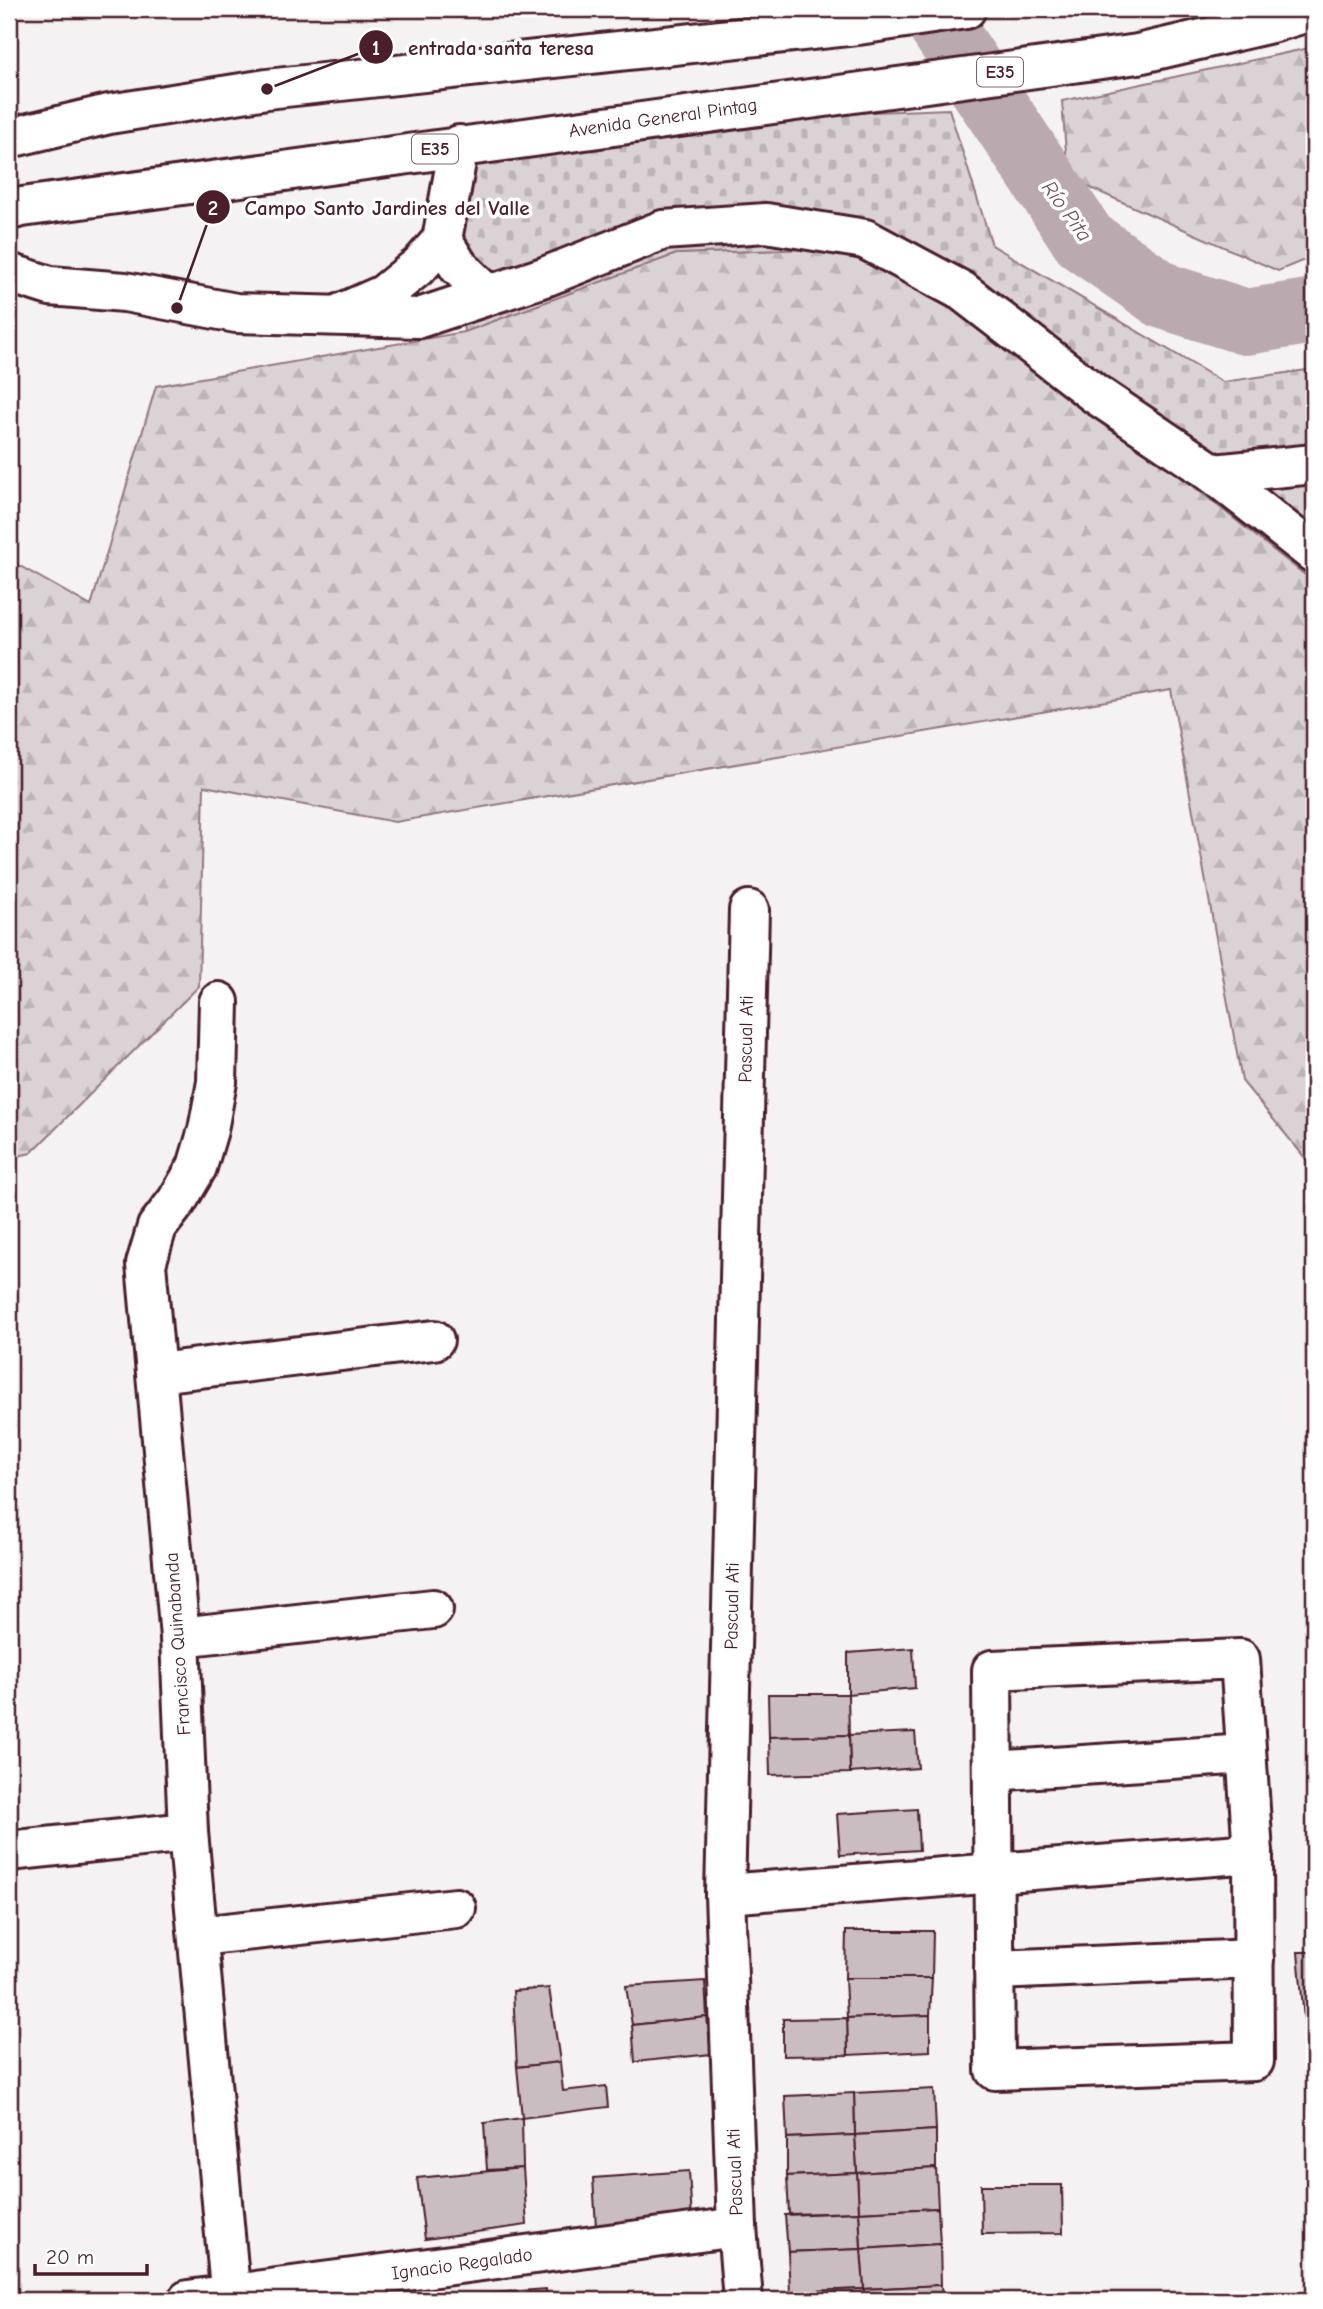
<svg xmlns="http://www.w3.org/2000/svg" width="1323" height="2309" viewBox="0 0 1323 2309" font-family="'Comic Neue',sans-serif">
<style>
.forest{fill:url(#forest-firs);stroke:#927880;stroke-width:2}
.cemetery{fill:url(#cemetery-stones);stroke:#927880;stroke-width:2}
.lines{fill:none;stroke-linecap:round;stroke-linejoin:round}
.river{stroke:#baa9ae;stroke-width:66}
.building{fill:#cabdc1;stroke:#4a1f2b;stroke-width:2}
.minor-casing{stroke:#4a1f2b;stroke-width:44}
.highway-casing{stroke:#4a1f2b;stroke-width:44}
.minor{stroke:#fff;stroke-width:38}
.highway{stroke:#fff;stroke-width:38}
.labels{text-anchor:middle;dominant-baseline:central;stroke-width:7;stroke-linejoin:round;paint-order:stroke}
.shield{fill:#fff;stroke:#80626b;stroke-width:2}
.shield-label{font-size:18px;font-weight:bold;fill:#4a1f2b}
.street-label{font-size:19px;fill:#4a1f2b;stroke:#fff}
.water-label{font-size:21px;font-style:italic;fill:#714f59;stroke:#fff}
.leader{fill:none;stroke:#4a1f2b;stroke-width:2.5}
.callout-dot{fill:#4a1f2b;stroke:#fff;stroke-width:2.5}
.mark-label{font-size:21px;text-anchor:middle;font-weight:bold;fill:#fff}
.callout-label{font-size:21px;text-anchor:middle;font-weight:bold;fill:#4a1f2b;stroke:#fff;stroke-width:7;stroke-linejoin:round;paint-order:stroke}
</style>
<defs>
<pattern id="forest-firs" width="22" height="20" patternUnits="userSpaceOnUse" patternTransform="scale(1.75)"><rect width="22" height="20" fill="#dbd2d5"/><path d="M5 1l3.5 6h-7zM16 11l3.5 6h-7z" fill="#bdb4b7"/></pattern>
<pattern id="cemetery-stones" width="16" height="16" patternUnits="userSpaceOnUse" patternTransform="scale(1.75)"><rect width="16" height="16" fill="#dbd2d5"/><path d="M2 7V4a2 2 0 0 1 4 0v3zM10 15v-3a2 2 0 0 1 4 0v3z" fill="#bdb4b7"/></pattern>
</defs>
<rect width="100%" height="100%" fill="#f4f2f2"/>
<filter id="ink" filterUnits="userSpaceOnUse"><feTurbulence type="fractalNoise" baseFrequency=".0143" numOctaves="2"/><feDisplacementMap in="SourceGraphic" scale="14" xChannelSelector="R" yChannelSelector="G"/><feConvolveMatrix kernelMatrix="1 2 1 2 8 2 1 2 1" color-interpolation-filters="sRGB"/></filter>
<g filter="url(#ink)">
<g class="forest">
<polygon points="1314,47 1314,256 1278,271 1068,178 1062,101"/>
<polygon points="827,248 953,295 1314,582 1314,1169 1242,1081 1171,690 395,822 204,786 199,986 31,1153 9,1158 9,560 91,606 156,386 464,332 676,254"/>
</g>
<polygon class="cemetery" points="949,109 992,245 1223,382 1314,369 1314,582 953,295 827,248 676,254 464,332 447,166 775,116"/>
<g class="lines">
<polyline class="river" points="930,9 1085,241 1164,296 1246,322 1314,311"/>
</g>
<g class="building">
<polygon points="913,1648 915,1688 848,1694 848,1653"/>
<polygon points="768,1694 848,1694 849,1735 769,1737"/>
<polygon points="915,1732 918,1768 850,1773 849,1735"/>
<polygon points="849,1735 850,1773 770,1775 769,1737"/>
<polygon points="917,1809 919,1850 840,1855 837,1814"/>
<polygon points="846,1931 933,1931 932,1978 845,1978"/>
<polygon points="1298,1952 1314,1952 1314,2030 1305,2031"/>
<polygon points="845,1978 932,1978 930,2015 847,2018"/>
<polygon points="705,1981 707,2017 632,2025 626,1986"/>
<polygon points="549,1988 560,2062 517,2067 513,1991"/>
<polygon points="930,2015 930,2051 848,2055 847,2018"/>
<polygon points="707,2017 711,2054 635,2062 632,2025"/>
<polygon points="847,2018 848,2055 783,2056 783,2019"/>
<polygon points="1314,2053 1314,2109 1309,2110 1305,2054"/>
<polygon points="560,2062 563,2091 606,2086 608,2107 522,2118 517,2067"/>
<polygon points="934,2089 936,2130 855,2135 854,2093"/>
<polygon points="854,2093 855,2135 787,2138 785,2096"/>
<polygon points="522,2118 523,2168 487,2170 484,2123"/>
<polygon points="936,2130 936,2168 857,2173 855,2135"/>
<polygon points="855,2135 857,2173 787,2176 787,2138"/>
<polygon points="523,2168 527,2225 425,2239 417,2178"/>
<polygon points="936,2168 938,2208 859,2212 857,2173"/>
<polygon points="689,2171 692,2220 596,2227 593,2178"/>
<polygon points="857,2173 859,2212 789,2214 787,2176"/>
<polygon points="981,2185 1062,2185 1063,2233 982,2234"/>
<polygon points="938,2208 940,2244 861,2249 859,2212"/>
<polygon points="859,2212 861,2249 788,2252 785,2215"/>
<polygon points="1313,2236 1314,2236 1314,2300"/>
<polygon points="940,2244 941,2285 864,2289 861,2249"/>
<polygon points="861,2249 864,2289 790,2292 788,2252"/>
<polygon points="941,2285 942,2300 864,2300 864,2289"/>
<polygon points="546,2289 547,2300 469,2300 469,2295"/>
<polygon points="864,2289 864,2300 790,2300 790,2292"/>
</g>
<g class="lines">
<g class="minor-casing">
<g id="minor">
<polyline points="442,240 459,267 488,295"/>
<polyline points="9,273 50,286 125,292 236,313 419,318 547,276 663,230 766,223 865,239 962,291 1094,393 1214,474 1314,553"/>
<polyline points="342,313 383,295 420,265 442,240 459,145"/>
<polyline points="1214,474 1314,464"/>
<polyline points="219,1002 217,1082 208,1130 197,1167 177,1201 157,1227 146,1264 180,1637 188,1832 231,2300"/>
<polyline points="157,1373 434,1340"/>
<polyline points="180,1637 433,1609"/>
<polygon points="1240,1659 1253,1853 1254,2061 995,2070 992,1670"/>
<polyline points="993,1771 1246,1754"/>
<polyline points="9,1851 188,1832"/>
<polyline points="725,1894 1253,1853"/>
<polyline points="198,1936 456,1908"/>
<polyline points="994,1970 1254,1959"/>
<polyline points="188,2300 737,2227"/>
<polyline points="743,2300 737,2227 725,1894 749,910"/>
</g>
</g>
<g class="highway-casing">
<g id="highway">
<polyline points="9,138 109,114 267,89 858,25 966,9"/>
<polyline points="9,210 22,207 1138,54 1275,22 1314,10"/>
</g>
</g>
<use href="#minor" class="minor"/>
<use href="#highway" class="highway"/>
</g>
</g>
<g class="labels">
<g class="shield">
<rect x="977" y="57.5" width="46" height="29" rx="5"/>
<rect x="412" y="134.5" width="46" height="29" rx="5"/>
</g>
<g class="shield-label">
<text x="1000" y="72">E35</text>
<text x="435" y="149">E35</text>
</g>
<g class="street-label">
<text transform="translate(663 118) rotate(-8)">Avenida General Pintag</text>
<text transform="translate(746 1039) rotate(-89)">Pascual Ati</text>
<text transform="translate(732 1606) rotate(-89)">Pascual Ati</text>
<text transform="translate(178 1644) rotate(-94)">Francisco Quinabanda</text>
<text transform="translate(735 2172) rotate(-92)">Pascual Ati</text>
<text transform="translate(462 2264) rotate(-8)">Ignacio Regalado</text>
</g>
<g class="water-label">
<text transform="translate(1067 211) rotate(54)">Río Pita</text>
</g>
</g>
<path class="leader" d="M267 89L376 47M177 308L213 207"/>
<g class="callout-dot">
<circle cx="267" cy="89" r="7"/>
<circle cx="177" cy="308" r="7"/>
<circle cx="376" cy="47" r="18"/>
<circle cx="213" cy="207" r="18"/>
</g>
<g class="mark-label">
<text x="376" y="55">1</text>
<text x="213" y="215">2</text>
</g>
<g class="callout-label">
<text x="501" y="55">entrada santa teresa</text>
<text x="387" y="215">Campo Santo Jardines del Valle</text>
</g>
<rect width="1323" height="2309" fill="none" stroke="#fff" stroke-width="35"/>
<rect x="18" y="18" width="1288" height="2274" fill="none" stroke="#4a1f2b" stroke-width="2.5" filter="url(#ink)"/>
<path d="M35 2264v10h112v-10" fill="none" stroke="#4a1f2b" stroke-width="3.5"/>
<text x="46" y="2264" font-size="21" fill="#4a1f2b" stroke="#ffffff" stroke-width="5" paint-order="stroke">20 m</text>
</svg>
